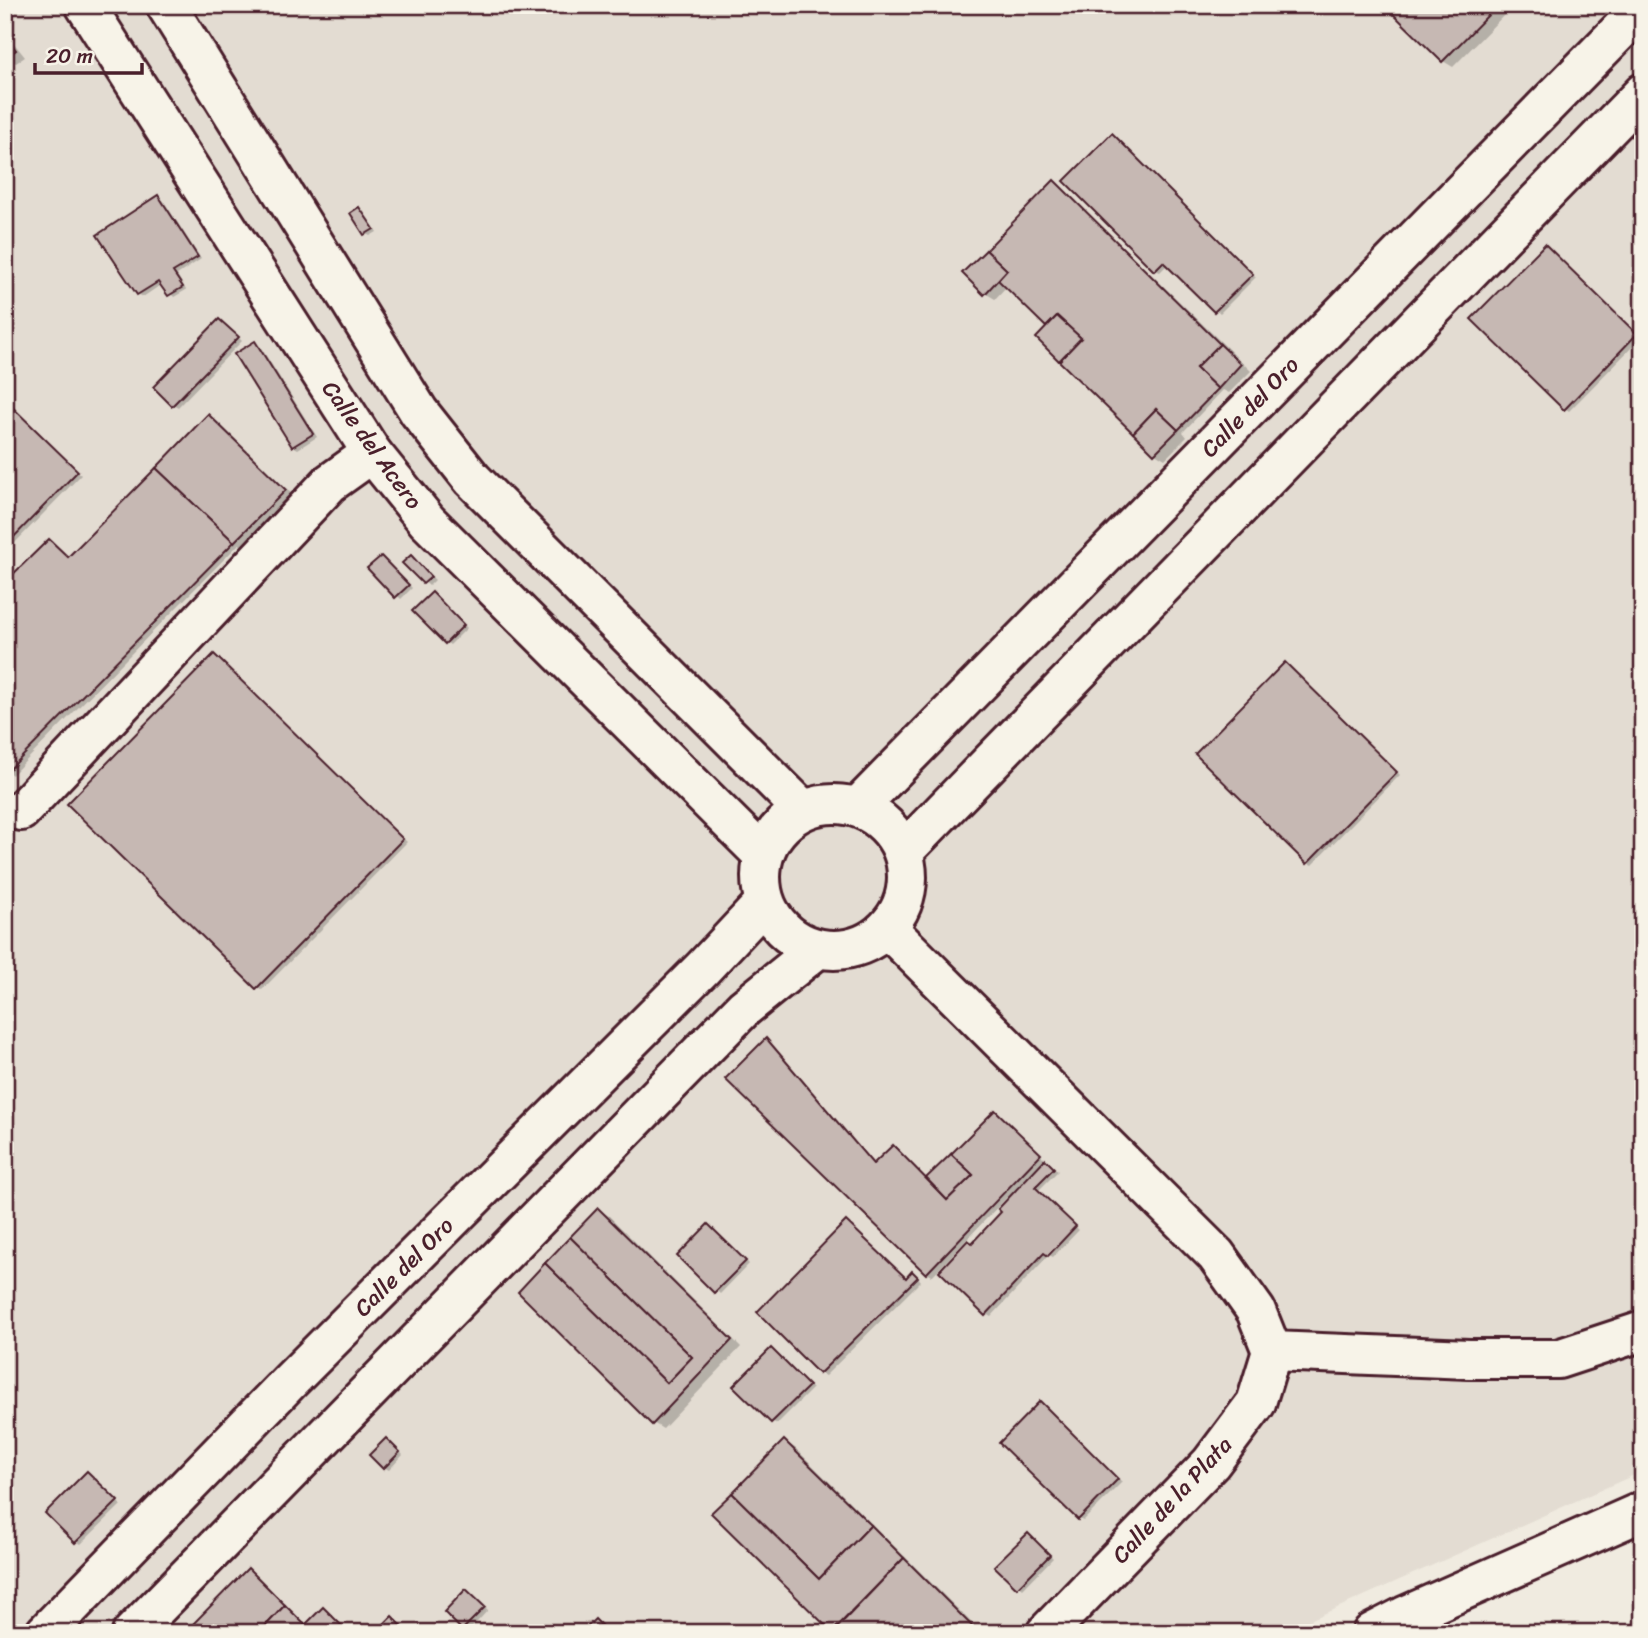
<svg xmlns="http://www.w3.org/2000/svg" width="1648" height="1638" viewBox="0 0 1648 1638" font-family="Sriracha,sans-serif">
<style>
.built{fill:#e3dcd2}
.shadow{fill:#0003}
.building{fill:#c6b8b3;stroke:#4a1f2b;stroke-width:2}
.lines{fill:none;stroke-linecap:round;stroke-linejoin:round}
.minor-casing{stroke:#4a1f2b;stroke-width:44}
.major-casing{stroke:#4a1f2b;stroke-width:44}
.path{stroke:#4a1f2b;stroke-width:4.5;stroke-dasharray:5 5;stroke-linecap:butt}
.minor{stroke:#f7f3e8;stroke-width:38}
.major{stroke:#f7f3e8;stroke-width:38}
.labels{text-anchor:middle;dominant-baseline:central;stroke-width:6;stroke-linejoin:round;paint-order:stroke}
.street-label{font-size:23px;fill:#4a1f2b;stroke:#f7f3e8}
</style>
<rect width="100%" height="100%" fill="#f0ebe0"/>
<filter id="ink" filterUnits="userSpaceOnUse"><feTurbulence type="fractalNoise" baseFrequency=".0143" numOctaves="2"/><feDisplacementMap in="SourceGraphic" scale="14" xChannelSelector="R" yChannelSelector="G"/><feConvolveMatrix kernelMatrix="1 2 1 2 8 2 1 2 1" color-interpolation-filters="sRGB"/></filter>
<g filter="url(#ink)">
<polygon class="built" points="5,5 1643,5 1643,1471 1281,1633 5,1633"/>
<g class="shadow">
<polygon points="1387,5 1514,5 1453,67 1443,61"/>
<polygon points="1583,5 1599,5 1592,12"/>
<polygon points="5,32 25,57 16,63 8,59 5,61"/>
<polygon points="1117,138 1256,277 1220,313 1168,264 1160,272 1155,270"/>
<polygon points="1059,185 1251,371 1229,393 1223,390 1183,432 1187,437 1165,459 1155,453 1049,327 1007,286 995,299 985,293"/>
<polygon points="158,197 163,200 201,259 177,275 186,290 174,297 162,284 143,297 138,294"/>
<polygon points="359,209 364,212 377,232 370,236 365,233"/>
<polygon points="1545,246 1641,338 1569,411 1565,408"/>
<polygon points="224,324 242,341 178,407 173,404"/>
<polygon points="255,343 260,346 317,437 298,449 293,446"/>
<polygon points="5,401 81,475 5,553"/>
<polygon points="208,416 218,422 295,497 245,547 239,544 12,775 8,772 5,775 5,585 49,541 69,558"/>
<polygon points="411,557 435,580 429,586 405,563"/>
<polygon points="385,561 412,588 401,599 369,568"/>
<polygon points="437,597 467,628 450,645 446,642"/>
<polygon points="214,656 407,842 262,990 257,987"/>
<polygon points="1290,667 1400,775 1312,865 1308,863"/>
<polygon points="767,1040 874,1165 898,1150 927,1180 995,1112 1000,1114 1044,1158 1043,1159 1058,1171 1038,1191 1079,1230 1053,1257 1049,1255 991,1317 986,1314 973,1244 1003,1212 1009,1200 1007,1197 932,1276 927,1273 727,1079"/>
<polygon points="599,1210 609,1216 741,1347 663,1429 653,1423"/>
<polygon points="847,1223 907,1279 917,1276 921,1281 825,1376 820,1373"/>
<polygon points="713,1229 749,1264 720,1294 680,1256"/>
<polygon points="776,1353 812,1389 777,1424 772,1421"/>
<polygon points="1041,1403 1122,1482 1083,1521 1079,1519"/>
<polygon points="785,1442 795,1448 982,1633 825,1633 830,1628"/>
<polygon points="391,1443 403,1455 389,1470 384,1467"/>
<polygon points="91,1476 121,1505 81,1544 76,1541"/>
<polygon points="1029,1535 1053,1558 1023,1589 997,1566"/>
<polygon points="248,1571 258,1576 306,1626 323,1609 349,1633 200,1633"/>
<polygon points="471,1594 488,1610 468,1632 446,1612"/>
</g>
<g class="building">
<polygon points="1384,5 1498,5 1442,62"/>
<polygon points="5,36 16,50 5,58"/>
<polygon points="1112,133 1253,274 1214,312 1163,262 1154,271 1064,181"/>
<polygon points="1054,180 1220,344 1196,368 1218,389 1178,430 1156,409 1133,433 1059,361 1081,338 1057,316 1046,327 998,280 1007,270 986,250"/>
<polygon points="158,195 198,257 173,272 183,287 168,296 158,282 137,295 97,235"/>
<polygon points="359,207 374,229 364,235 350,213"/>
<polygon points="1545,244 1637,334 1564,410 1471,319"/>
<polygon points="986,250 1007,270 984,295 962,273"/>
<polygon points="1057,316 1081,338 1059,361 1036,338"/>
<polygon points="219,319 239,337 172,406 153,387"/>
<polygon points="255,341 313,434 292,447 234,354"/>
<polygon points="1220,344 1241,364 1218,389 1196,368"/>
<polygon points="5,400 78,471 5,546"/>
<polygon points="1156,409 1178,430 1154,454 1133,433"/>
<polygon points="208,414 286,490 234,542 156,468"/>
<polygon points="156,468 234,542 6,773 5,582 49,539 68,557"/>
<polygon points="411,555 431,577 423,584 402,563"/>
<polygon points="381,556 409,585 395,598 367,568"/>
<polygon points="432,592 464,625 445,644 412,611"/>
<polygon points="214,654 403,839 256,989 67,804"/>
<polygon points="1285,662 1397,772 1307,864 1195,754"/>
<polygon points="766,1038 873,1164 893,1145 947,1200 973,1175 951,1154 995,1110 1041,1154 926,1274 725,1079"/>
<polygon points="951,1154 973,1175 947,1200 926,1178"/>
<polygon points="1045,1159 1054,1168 1035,1187 1076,1226 1048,1256 1044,1253 985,1316 939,1271 968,1240 972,1243 1001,1212 998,1209"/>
<polygon points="598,1208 732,1340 652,1425 518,1292 545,1263 667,1383 692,1357 570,1237"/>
<polygon points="846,1221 906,1278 912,1271 918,1277 819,1374 757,1312"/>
<polygon points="708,1224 746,1261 714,1293 677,1256"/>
<polygon points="570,1237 692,1357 667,1383 545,1263"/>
<polygon points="771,1348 809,1386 771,1423 733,1386"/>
<polygon points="1040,1401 1118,1479 1078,1520 999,1443"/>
<polygon points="386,1438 400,1452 383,1469 369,1455"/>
<polygon points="784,1440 871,1525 819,1579 732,1493"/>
<polygon points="87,1471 118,1501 75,1543 45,1513"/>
<polygon points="732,1493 819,1579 871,1525 904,1558 832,1632 711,1513"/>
<polygon points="1028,1533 1050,1555 1017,1588 994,1566"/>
<polygon points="904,1558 976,1630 973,1633 832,1633"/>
<polygon points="248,1568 285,1605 259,1633 197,1633 191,1626"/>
<polygon points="466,1589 485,1607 462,1630 444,1612"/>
<polygon points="285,1605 305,1625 323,1607 349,1633 259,1633"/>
<polygon points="392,1616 409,1633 375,1633"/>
<polygon points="595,1619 609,1633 581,1633"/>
</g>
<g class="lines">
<g class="minor-casing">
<g id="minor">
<polyline points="85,5 372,453 427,521 763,855"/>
<polyline points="166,5 419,412 472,479 803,810"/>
<circle cx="834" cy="877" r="73"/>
<polyline points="858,807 1643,7"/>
<polyline points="21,811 330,483 372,453"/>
<polyline points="904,851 1643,93"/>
<polyline points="888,929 1216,1255 1256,1311 1272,1351 1469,1359 1558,1359 1643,1331"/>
<polyline points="45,1633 289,1382 703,968 764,903"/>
<polyline points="132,1633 744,1008 816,950"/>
<polyline points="1046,1633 1211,1463 1256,1403 1272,1351"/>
</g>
</g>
<g class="major-casing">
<polyline id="major" points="1372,1633 1405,1616 1643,1511"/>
</g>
<polyline class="path" points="1628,1633 1643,1626"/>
<use href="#minor" class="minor"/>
<use href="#major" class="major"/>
</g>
</g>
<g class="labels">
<g class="street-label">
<text transform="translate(1250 407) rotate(-46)">Calle del Oro</text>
<text transform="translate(372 445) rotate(54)">Calle del Acero</text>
<text transform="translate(404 1267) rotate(-45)">Calle del Oro</text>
<text transform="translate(1172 1500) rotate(-47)">Calle de la Plata</text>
</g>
</g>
<rect width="1648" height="1638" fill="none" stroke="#f7f3e8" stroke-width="28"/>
<rect x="14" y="14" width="1620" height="1610" fill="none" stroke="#4a1f2b" stroke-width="2.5" filter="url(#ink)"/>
<path d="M35 63v10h107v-10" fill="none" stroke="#4a1f2b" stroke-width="3.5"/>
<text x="46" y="63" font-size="21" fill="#4a1f2b" stroke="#f7f3e8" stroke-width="5" paint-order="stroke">20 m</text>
</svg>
